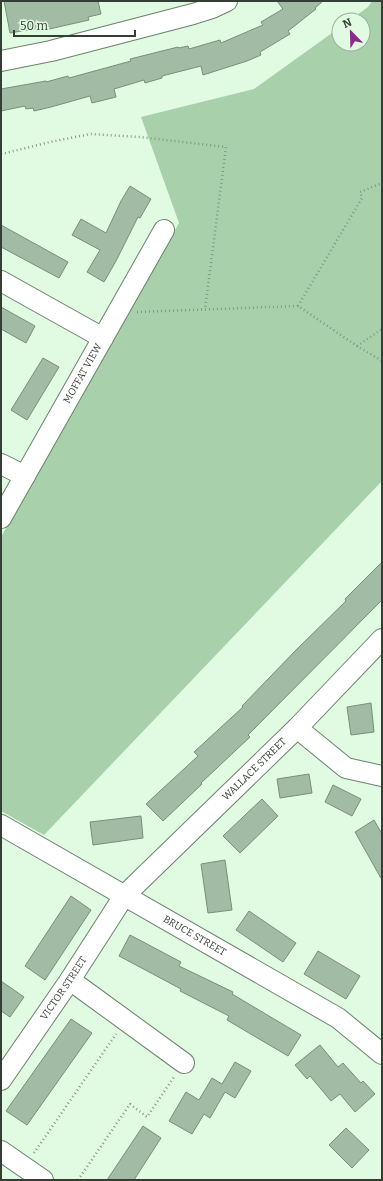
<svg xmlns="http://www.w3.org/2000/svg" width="383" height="1181" viewBox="0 0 383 1181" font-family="Bitter,serif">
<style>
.green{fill:#a8d1ab}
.building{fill:#a2bba4;stroke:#778f79}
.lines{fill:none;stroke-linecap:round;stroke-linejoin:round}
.minor-casing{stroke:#6b826c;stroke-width:22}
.path{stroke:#859787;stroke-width:2.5;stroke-dasharray:1 3;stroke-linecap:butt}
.minor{stroke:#fff;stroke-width:20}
.labels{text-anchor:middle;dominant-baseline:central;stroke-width:4;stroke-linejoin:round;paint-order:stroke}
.street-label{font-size:10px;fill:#343e35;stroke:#e0fbe2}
</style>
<rect width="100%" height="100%" fill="#e0fbe2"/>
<polygon class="green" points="372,1 382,1 382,481 44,835 1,811 1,537 70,414 179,223 141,117 254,89 339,28 339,44 363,44 363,20 350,20 368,7"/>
<g class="building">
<polygon points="4,1 98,1 101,14 88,17 89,20 45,30 44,27 10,33"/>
<polygon points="277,1 323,1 315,8 316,9 288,31 290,34 260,52 261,55 247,61 203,75 201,66 162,76 162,78 145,83 144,80 114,89 116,97 92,103 90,96 51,107 34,111 33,108 26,109 25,106 1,111 1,89 46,81 46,82 68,76 69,78 131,61 130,59 178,47 179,48 188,46 189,49 220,40 221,43 263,25 261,22 283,9"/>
<polygon points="130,186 151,199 140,218 138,217 116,261 104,282 87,272 100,250 72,235 81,219 106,233 121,201"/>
<polygon points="1,225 68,262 59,278 1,247"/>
<polygon points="1,307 35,326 26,343 1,329"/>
<polygon points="43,358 59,367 27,420 11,410"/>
<polygon points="382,562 382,600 248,735 250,737 201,783 202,784 163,821 146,804 198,756 194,752 243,707 242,706 297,649 346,601 345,599"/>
<polygon points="371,703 374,732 351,735 347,707"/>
<polygon points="309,774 312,793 280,798 277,779"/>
<polygon points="333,785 361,799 352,816 325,802"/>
<polygon points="262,799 278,816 240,853 223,836"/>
<polygon points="141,816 143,838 93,845 90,822"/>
<polygon points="374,820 382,834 382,880 355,832"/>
<polygon points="225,860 232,910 208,913 201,864"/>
<polygon points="71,896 91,910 45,980 25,966"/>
<polygon points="249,911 296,943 283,962 236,930"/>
<polygon points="130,935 181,962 179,966 233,992 232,994 301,1035 288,1056 227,1020 229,1016 180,991 181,989 119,956"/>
<polygon points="318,951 360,976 346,999 304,974"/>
<polygon points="1,981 24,997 10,1017 1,1011"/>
<polygon points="71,1019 92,1033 27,1125 6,1111"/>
<polygon points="320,1045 338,1067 343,1063 361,1083 363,1081 375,1094 355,1112 340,1094 331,1101 310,1076 307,1079 295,1065"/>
<polygon points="235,1062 251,1071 235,1098 225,1092 210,1118 204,1114 192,1134 169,1121 186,1092 199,1100 212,1078 222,1084"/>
<polygon points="143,1126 161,1138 134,1180 107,1180"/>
<polygon points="346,1128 369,1150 352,1168 329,1145"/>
</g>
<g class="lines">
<g class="minor-casing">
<g id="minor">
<polyline points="1,61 51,51 193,14 212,8 227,1"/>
<polyline points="1,281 103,338"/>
<polyline points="1,464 25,476"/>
<path id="s1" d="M1,518L164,230"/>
<polyline points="297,728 346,768 382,776"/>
<path id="s2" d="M1,825L338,1018L382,1054"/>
<polyline points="70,980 184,1063"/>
<path id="s3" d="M1,1080L70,980L124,896L297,728L382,639"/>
<polyline points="1,1151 43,1180"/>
</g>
</g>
<g class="path">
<polyline points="1,154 6,153 50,142 90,134 140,137 226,147 205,309"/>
<polyline points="298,306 362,198 360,192 382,183"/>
<polyline points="137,312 298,306 357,346 382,361"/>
<polyline points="357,346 382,329"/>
<polyline points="34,1153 116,1034"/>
<polyline points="78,1180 130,1104 147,1117 174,1077"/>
</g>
<use href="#minor" class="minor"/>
</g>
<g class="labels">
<g class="street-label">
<text stroke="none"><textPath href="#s1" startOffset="166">MOFFAT VIEW</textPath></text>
<text stroke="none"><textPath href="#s3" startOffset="403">WALLACE STREET</textPath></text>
<text stroke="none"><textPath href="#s2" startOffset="223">BRUCE STREET</textPath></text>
<text stroke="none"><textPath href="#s3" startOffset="111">VICTOR STREET</textPath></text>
</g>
</g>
<rect width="383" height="1181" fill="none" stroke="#343e35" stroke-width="4"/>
<g transform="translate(351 32) rotate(337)"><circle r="19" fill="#e0fbe2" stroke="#9baf9d"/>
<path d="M0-3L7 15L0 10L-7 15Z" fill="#8c288e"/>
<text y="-6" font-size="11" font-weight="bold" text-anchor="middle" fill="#343e35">N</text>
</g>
<path d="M14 30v6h121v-6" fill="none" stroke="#343e35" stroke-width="2"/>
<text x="20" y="30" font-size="12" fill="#343e35" stroke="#e0fbe2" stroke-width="3" paint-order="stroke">50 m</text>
</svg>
